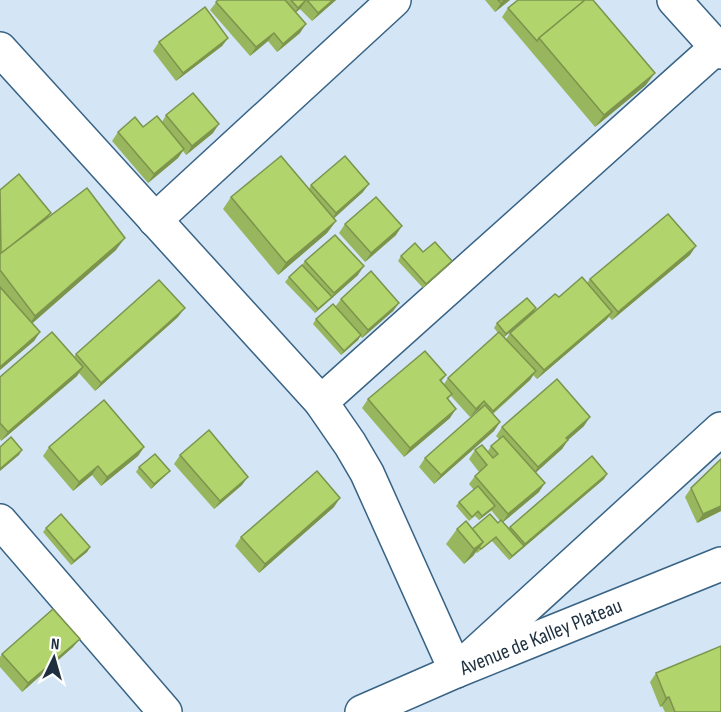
<svg xmlns="http://www.w3.org/2000/svg" width="721" height="712" viewBox="0 0 721 712" font-family="'Sofia Sans Condensed',sans-serif">
<style>
.lines{fill:none;stroke-linecap:round;stroke-linejoin:round}
.minor-casing{stroke:#386385;stroke-width:36}
.minor{stroke:#fff;stroke-width:33}
.wall{fill:#98b65d}
.shaded-wall{fill:#7c944c}
.building{fill:#b1d46c;stroke:#7c944c;stroke-width:1.5}
.labels{text-anchor:middle;dominant-baseline:central;stroke-width:5;stroke-linejoin:round;paint-order:stroke}
.street-label{font-size:21px;fill:#1e303f;stroke:#fff}
</style>
<rect width="100%" height="100%" fill="#d4e6f6"/>
<g class="lines">
<g class="minor-casing">
<g id="minor">
<polyline points="674,0 721,52"/>
<polyline points="0,49 321,402 350,444 367,473 456,671 721,429"/>
<polyline points="155,220 394,0"/>
<polyline points="321,402 717,47"/>
<polyline points="0,521 165,712"/>
<polyline points="362,712 456,671 721,564"/>
</g>
</g>
<use href="#minor" class="minor"/>
</g>
<g class="wall">
<polygon points="218,0 336,0 312,21 300,9 296,12 300,33 277,52 268,41 250,56 210,10"/>
<polygon points="485,0 510,0 495,12"/>
<polygon points="508,8 646,85 595,127 502,17"/>
<polygon points="228,38 222,46 176,81 153,51 159,42"/>
<polygon points="166,115 213,133 186,155 183,151 178,158 148,183 112,141 118,132 143,127 162,122"/>
<polygon points="311,185 363,192 333,218 336,221 327,233 278,275 223,209 231,197 309,189"/>
<polygon points="0,190 51,213 46,219 116,250 32,323 40,332 34,341 0,370"/>
<polygon points="345,224 396,235 365,262 339,233"/>
<polygon points="423,252 449,265 423,288 398,261 401,256"/>
<polygon points="690,255 612,320 609,317 606,320 537,379 533,375 530,380 493,414 500,422 494,431 434,484 419,467 425,458 479,411 478,410 470,417 451,396 448,399 450,418 404,457 362,408 368,399 446,375 441,382 444,384 448,378 498,333 494,328 497,323 536,308 533,313 504,337 506,339 510,333 559,297 587,283 590,279"/>
<polygon points="305,261 358,275 315,313 285,282 289,277 302,265"/>
<polygon points="341,299 399,303 393,311 362,338 360,336 358,340 341,355 313,324 316,319 335,307"/>
<polygon points="178,317 95,391 79,373 77,376 1,441 0,439 0,377 74,357 76,354"/>
<polygon points="584,426 568,440 562,449 535,473 539,492 503,522 509,528 510,527 604,479 509,560 492,541 477,553 476,552 473,556 464,564 446,544 457,529 472,529 498,523 500,521 491,510 479,520 475,516 469,521 456,506 459,502 474,490 469,484 475,476 479,472 469,459 475,450 488,451 491,446 499,439 496,436 502,427"/>
<polygon points="49,447 144,447 138,456 101,486 92,475 73,491 43,456"/>
<polygon points="180,455 242,485 214,509 174,464"/>
<polygon points="721,459 721,511 697,523 685,497 691,488"/>
<polygon points="139,467 166,475 151,489 136,472"/>
<polygon points="334,507 259,573 235,546 241,537"/>
<polygon points="46,528 90,547 87,552 71,565 43,532"/>
<polygon points="73,647 22,692 0,667 0,657 2,654"/>
<polygon points="656,673 721,712 665,712 662,706 660,707 650,682"/>
</g>
<g class="shaded-wall">
<polygon points="306,0 300,9 291,16 298,8"/>
<polygon points="333,0 336,0 312,21 318,13"/>
<polygon points="505,0 510,0 495,12 501,3"/>
<polygon points="306,24 300,33 277,52 283,44"/>
<polygon points="274,33 268,41 250,56 256,47"/>
<polygon points="228,38 222,46 176,81 183,73"/>
<polygon points="655,73 646,85 595,127 604,115"/>
<polygon points="219,124 213,133 186,155 192,146"/>
<polygon points="184,149 178,158 148,183 154,174"/>
<polygon points="369,184 363,192 330,222 336,213"/>
<polygon points="51,213 44,222 0,256"/>
<polygon points="336,221 327,233 278,275 286,263"/>
<polygon points="402,226 396,235 365,262 371,253"/>
<polygon points="125,238 116,250 27,328 35,316"/>
<polygon points="696,246 690,255 612,320 618,312"/>
<polygon points="452,261 449,265 423,288 426,284"/>
<polygon points="364,266 358,275 315,313 318,309"/>
<polygon points="399,303 393,311 362,338 368,330"/>
<polygon points="185,308 178,317 95,391 101,383"/>
<polygon points="536,308 533,313 503,338 506,334"/>
<polygon points="612,312 606,320 537,379 544,370"/>
<polygon points="40,332 34,341 0,370 0,367"/>
<polygon points="361,335 358,340 341,355 344,351"/>
<polygon points="83,367 77,376 1,441 8,432"/>
<polygon points="536,371 530,380 486,419 493,411"/>
<polygon points="484,401 478,410 470,417 476,409"/>
<polygon points="456,409 450,418 404,457 410,448"/>
<polygon points="590,417 584,426 560,447 566,438"/>
<polygon points="500,422 494,431 434,484 441,475"/>
<polygon points="568,440 562,449 532,476 538,467"/>
<polygon points="144,447 138,456 101,486 107,477"/>
<polygon points="22,450 19,455 0,471 0,469"/>
<polygon points="98,466 92,475 73,491 79,482"/>
<polygon points="170,471 166,475 151,489 154,484"/>
<polygon points="607,474 604,479 509,560 512,556 525,544"/>
<polygon points="248,477 242,485 214,509 220,501"/>
<polygon points="545,483 539,492 502,523 508,514"/>
<polygon points="340,498 334,507 259,573 265,564"/>
<polygon points="495,506 492,510 479,520 482,516"/>
<polygon points="721,506 721,511 697,523 703,514"/>
<polygon points="483,542 473,556 464,564 474,549"/>
<polygon points="90,547 87,552 71,565 74,561"/>
<polygon points="80,639 73,647 22,692 28,683"/>
<polygon points="669,697 662,706 660,707 666,698"/>
</g>
<g class="building">
<polygon points="218,0 285,0 306,24 283,44 274,33 256,47 216,2"/>
<polygon points="291,0 306,0 298,8"/>
<polygon points="307,0 333,0 318,13"/>
<polygon points="498,0 505,0 501,3"/>
<polygon points="518,0 583,0 584,1 539,38 537,41 508,8"/>
<polygon points="585,0 593,0 655,73 604,115 539,38"/>
<polygon points="205,7 228,38 183,73 159,42"/>
<polygon points="193,93 219,124 192,146 166,115"/>
<polygon points="157,116 184,149 154,174 118,132 135,117 143,127"/>
<polygon points="281,156 336,221 286,263 231,197"/>
<polygon points="345,156 369,184 336,213 311,185"/>
<polygon points="19,174 51,213 1,254 0,190"/>
<polygon points="87,188 125,238 35,316 0,270 0,254"/>
<polygon points="376,197 402,226 371,253 345,224"/>
<polygon points="668,214 696,246 618,312 590,279"/>
<polygon points="335,235 364,266 334,293 305,261"/>
<polygon points="435,242 452,261 426,284 401,256 415,243 423,252"/>
<polygon points="302,265 332,297 318,309 289,277"/>
<polygon points="371,271 399,303 368,330 341,299"/>
<polygon points="582,277 612,312 544,370 510,333 555,294 559,297"/>
<polygon points="159,280 185,308 101,383 76,354"/>
<polygon points="0,287 40,332 0,367"/>
<polygon points="527,298 536,308 506,334 497,323"/>
<polygon points="333,304 361,335 344,351 316,319"/>
<polygon points="52,332 83,367 8,432 0,423 0,377"/>
<polygon points="499,332 536,371 493,411 484,401 476,409 448,378"/>
<polygon points="425,351 446,375 440,380 452,394 447,398 456,409 410,448 368,399"/>
<polygon points="557,379 590,417 566,438 568,440 538,467 502,427"/>
<polygon points="104,400 144,447 107,477 98,466 79,482 49,447"/>
<polygon points="485,405 500,422 441,475 425,458"/>
<polygon points="209,430 248,477 220,501 180,455"/>
<polygon points="503,436 545,483 508,514 475,476 487,465 475,450 482,445 493,458 498,454 491,446"/>
<polygon points="11,437 22,450 0,469 0,447"/>
<polygon points="155,454 170,471 154,484 139,467"/>
<polygon points="592,456 607,474 525,544 510,527"/>
<polygon points="721,459 721,506 703,514 691,488"/>
<polygon points="317,471 340,498 265,564 241,537"/>
<polygon points="478,486 495,506 482,516 478,511 472,517 459,502"/>
<polygon points="61,514 90,547 74,561 46,528"/>
<polygon points="490,514 498,523 501,520 524,546 512,556 496,537 481,549 479,547 483,542 472,529"/>
<polygon points="466,521 483,542 474,549 457,529"/>
<polygon points="53,609 80,639 28,683 2,654"/>
<polygon points="721,646 721,712 675,712 669,697 666,698 656,673"/>
</g>
<g class="labels">
<g class="street-label">
<text transform="translate(541 637) rotate(-22)">Avenue de Kalley Plateau</text>
</g>
</g>
<g transform="translate(54 658) rotate(5)" stroke="#ffffff" stroke-width="4.5" paint-order="stroke">
<path d="M0-4.5L10 22L0 15L-10 22Z" fill="#1e303f"/>
<text y="-9" font-size="16" font-weight="bold" text-anchor="middle" fill="#1e303f">N</text>
</g>
</svg>
